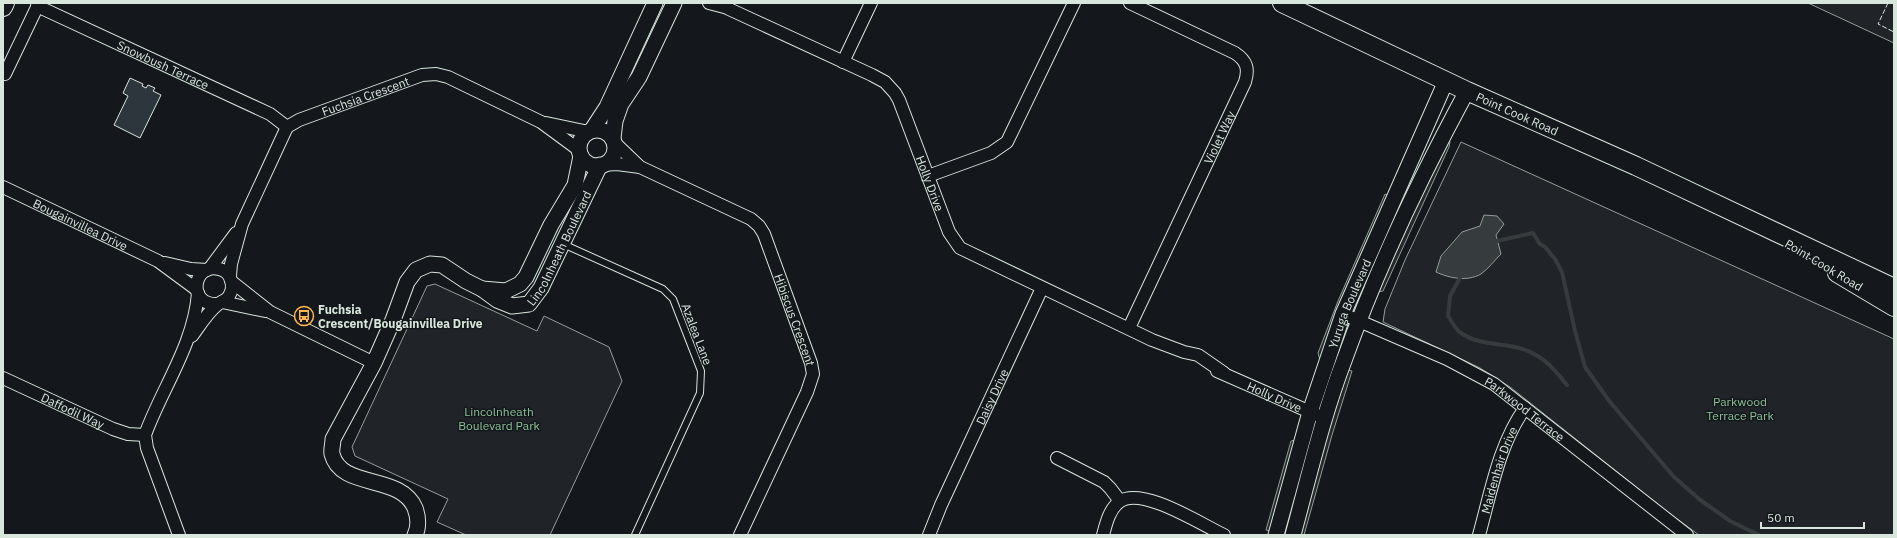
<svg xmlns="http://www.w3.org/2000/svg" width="1897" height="538" viewBox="0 0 1897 538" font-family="'IBM Plex Sans',sans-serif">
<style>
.green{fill:#202428;stroke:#939e99}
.parking{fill:#24282b;stroke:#939e99}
.water{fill:#363b3e;stroke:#939e99}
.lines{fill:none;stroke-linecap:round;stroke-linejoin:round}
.stream{stroke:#363b3e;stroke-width:4}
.building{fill:#2c363c;stroke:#d8e6dc}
.service-casing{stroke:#d8e6dc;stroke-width:8}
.minor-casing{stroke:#d8e6dc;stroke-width:14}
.tertiary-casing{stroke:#d8e6dc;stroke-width:17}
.secondary-casing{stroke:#d8e6dc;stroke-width:20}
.service{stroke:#14181c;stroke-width:6}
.minor{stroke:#14181c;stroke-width:12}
.tertiary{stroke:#14181c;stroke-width:15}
.secondary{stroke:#14181c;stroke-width:18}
.fence{stroke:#d8e6dc;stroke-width:1;stroke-dasharray:5 2;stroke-linecap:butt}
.labels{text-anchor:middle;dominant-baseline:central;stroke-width:3;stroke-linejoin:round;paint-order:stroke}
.street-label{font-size:12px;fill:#d8e6dc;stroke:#14181c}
.poi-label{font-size:12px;font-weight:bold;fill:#d8e6dc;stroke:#14181c;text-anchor:start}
.park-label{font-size:12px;fill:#8ac095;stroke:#14181c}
</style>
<rect width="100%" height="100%" fill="#14181c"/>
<g class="green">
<polygon points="1808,3 1894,3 1894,43"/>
<polygon points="1461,142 1894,339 1894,535 1699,535 1669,513 1510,387 1480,368 1383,322 1385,309 1405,260"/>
<polygon points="435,284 537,331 544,316 609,347 622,381 550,535 466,535 437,522 448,499 355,456 352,447 427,286"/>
</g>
<g class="parking">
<polygon points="1448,138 1450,142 1449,147 1383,291 1377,292"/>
<polygon points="1385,194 1389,196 1320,360 1318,353 1338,301"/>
<polygon points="1348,370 1352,371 1332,435 1304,535 1300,535 1329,429"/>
<polygon points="1296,440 1271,531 1266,530 1291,441"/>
</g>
<path class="water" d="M1484,215L1497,216L1504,224L1496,235L1501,254C1495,260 1488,269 1481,274C1467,282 1449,278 1436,272L1441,256L1462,232L1480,226Z"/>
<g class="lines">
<g class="stream">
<polyline points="1497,241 1533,233 1540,244 1545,247 1555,259 1562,272 1575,331 1585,367 1610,402 1674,477 1699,499 1730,521 1759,535"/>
<path d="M1460,278L1450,296L1448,316C1452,321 1455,330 1461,333C1482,348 1512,341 1534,354C1548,361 1557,373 1567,385"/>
</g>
</g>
<polygon class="building" points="130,78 143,84 142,86 146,88 148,85 155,88 153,91 161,95 140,138 114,125 128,96 123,93"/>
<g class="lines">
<g class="service-casing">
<polyline id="service" points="563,244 663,289 673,299 701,371 700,393 635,535"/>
</g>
<g class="minor-casing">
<g id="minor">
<polyline points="709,3 728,8"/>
<path id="s1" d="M720,3L729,9L872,75L885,82L895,93L899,100L949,232L960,248L1152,340L1184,352L1198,355L1224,373"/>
<path id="s2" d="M37,6L270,114L287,127"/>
<polyline points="843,62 871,3"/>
<polyline points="5,74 39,3"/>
<polyline points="546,123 589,132"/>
<polyline points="614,142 640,167"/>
<path id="s3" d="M602,165L617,164L640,167L751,219L759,226L764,234L811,363L813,374L807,392L740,535"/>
<polyline points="928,176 991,153 1007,142 1074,3"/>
<path id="s4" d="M3,187L158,261L196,289"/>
<polyline points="165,263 191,269 207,270"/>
<polyline points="210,268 236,233"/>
<path id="s5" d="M230,276L231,264L242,224L287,127L299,120L422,75L436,74L448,77L541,122L579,150"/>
<polyline points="232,282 270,312 374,363"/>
<polyline points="222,302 265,311"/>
<path id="s6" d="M1343,314L1447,359L1494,384L1687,535"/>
<path id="s7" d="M1129,328L1245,82C1249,69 1247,61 1235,53L1130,3"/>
<path d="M192,336C200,325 207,313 217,305C221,301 226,301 229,296C232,291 233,286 231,281C230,275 225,270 219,269C193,262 186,306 218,304"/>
<path id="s8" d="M1217,371L1317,415"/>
<path id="s9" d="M3,378L113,429L128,434L145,435"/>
<polyline points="1057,458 1104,482 1110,488 1120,501"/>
<path d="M179,535L147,448L145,435C162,388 194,345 198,293"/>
<path id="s10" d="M929,535L941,505L1042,288"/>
<path d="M1103,535C1106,524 1109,510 1119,502C1141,485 1202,525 1224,535"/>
<path id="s11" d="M1479,535C1491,492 1499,444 1525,408"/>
</g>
</g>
<g class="tertiary-casing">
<g id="tertiary">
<polyline points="592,130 607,107 655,3"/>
<circle cx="597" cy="148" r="18"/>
<polyline points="613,138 615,121 621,104 639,77 674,3"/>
<polyline points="482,289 506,291 520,284 526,277 551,225 575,185 581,156"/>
<path id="s12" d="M415,535C419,527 418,516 415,508C400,473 341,490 332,454C331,450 333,444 333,439L374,363L393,320L407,282L416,270L430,264L442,265L466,281L482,289L497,300L512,306L529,304L541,288L600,165"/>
<path id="s13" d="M1276,535L1310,412L1343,314L1446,81"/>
<path d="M1293,535C1309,476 1323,415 1345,358C1378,266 1421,176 1467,91"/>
</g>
</g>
<g class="secondary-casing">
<g id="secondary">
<path id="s14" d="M1282,3L1467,91L1636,166L1894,288"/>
<polyline points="3,7 5,3"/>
<polyline points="1837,273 1894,307"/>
</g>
</g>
<use href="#service" class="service"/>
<use href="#minor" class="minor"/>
<use href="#tertiary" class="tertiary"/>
<use href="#secondary" class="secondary"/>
<polyline class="fence" points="1888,3 1878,24 1894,32"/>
</g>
<defs>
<g id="bus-ring" transform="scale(1)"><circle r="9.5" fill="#14181c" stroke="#ffb74d" stroke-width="1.5"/><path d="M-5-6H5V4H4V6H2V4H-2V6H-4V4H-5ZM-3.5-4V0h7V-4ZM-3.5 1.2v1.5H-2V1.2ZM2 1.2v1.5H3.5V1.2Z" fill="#ffb74d"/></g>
</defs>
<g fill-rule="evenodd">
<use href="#bus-ring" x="304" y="316"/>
</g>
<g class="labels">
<g class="street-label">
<text stroke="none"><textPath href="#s2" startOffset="139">Snowbush Terrace</textPath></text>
<text stroke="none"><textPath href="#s5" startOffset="245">Fuchsia Crescent</textPath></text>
<text stroke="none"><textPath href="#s14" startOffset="260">Point Cook Road</textPath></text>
<text stroke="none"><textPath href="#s7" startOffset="211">Violet Way</textPath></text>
<text stroke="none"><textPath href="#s1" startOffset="295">Holly Drive</textPath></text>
<text stroke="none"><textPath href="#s4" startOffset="86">Bougainvillea Drive</textPath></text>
<text stroke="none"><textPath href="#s12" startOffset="525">Lincolnheath Boulevard</textPath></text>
<text transform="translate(1824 265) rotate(31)">Point Cook Road</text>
<text stroke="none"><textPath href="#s13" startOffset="243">Yuruga Boulevard</textPath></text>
<text stroke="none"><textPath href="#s3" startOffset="272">Hibiscus Crescent</textPath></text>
<text transform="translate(697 334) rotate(69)">Azalea Lane</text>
<text stroke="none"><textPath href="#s8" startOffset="63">Holly Drive</textPath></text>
<text stroke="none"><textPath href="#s10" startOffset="152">Daisy Drive</textPath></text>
<text stroke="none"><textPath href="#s6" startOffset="206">Parkwood Terrace</textPath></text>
<text stroke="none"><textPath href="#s9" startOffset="77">Daffodil Way</textPath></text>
<text stroke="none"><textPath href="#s11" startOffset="68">Maidenhair Drive</textPath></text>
</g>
<g class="poi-label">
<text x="318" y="309">Fuchsia<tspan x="318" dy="14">Crescent/Bougainvillea Drive</tspan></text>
</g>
<g class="park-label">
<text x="1740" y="401">Parkwood<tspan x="1740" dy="14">Terrace Park</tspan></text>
<text x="499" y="411">Lincolnheath<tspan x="499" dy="14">Boulevard Park</tspan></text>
</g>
</g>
<rect width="1897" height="538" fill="none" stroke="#d8e6dc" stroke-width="8"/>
<path d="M1761 522v6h103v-6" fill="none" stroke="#d8e6dc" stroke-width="2"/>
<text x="1767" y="522" font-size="12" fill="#d8e6dc" stroke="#14181c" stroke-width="3" paint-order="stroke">50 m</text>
</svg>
